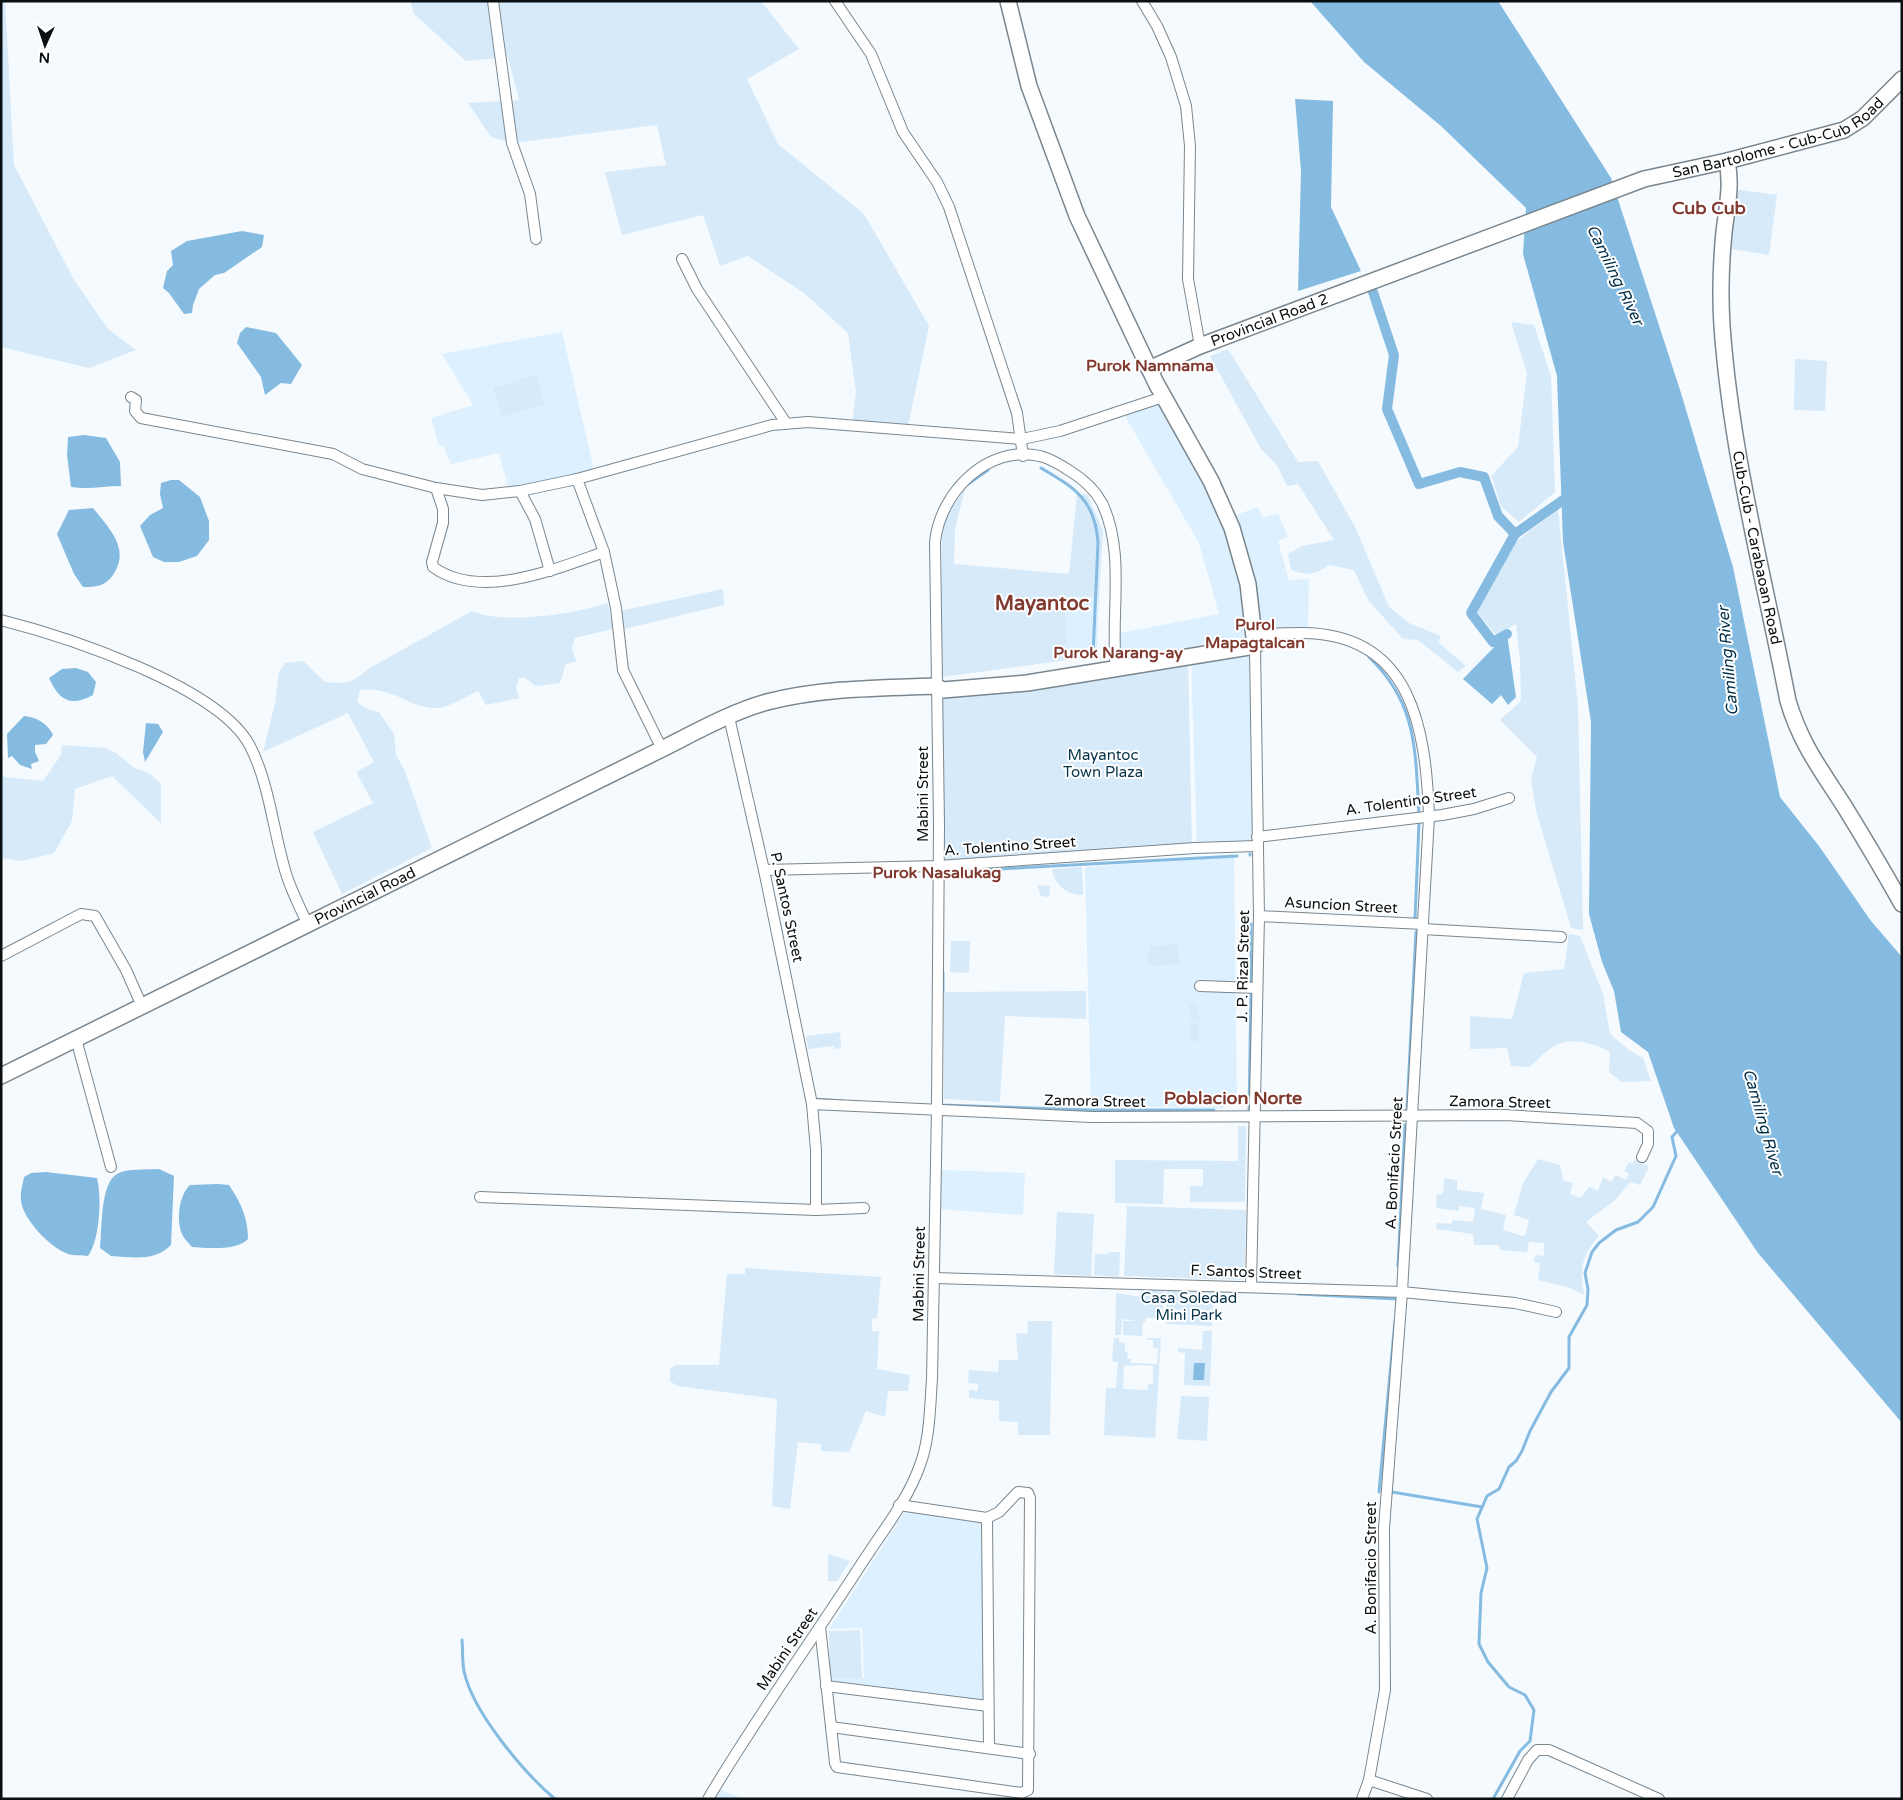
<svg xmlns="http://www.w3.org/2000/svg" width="1903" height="1800" viewBox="0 0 1903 1800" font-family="'Varela Round',sans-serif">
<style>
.built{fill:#dcf0ff}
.green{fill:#d6eafa;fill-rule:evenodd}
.water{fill:#85bbe1}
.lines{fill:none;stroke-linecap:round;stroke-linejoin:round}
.stream{stroke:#85bbe1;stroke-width:3}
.canal{stroke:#85bbe1;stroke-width:10}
.street-casing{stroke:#7a868e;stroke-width:12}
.secondary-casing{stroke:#7a868e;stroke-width:18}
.street{stroke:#fff;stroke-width:10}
.secondary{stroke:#fff;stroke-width:15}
.labels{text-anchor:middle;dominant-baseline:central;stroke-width:4;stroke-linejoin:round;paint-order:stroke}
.street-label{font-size:15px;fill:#0a0f12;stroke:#fff}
.park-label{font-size:15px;fill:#06334c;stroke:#fff}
.water-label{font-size:16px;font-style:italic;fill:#012e48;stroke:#fff}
.neighbourhood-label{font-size:16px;font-weight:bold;fill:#803a30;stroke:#fff}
.quarter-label{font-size:18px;font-weight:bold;fill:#803a30;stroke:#fff}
.district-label{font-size:20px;font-weight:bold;fill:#803a30;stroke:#fff}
</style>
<rect width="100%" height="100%" fill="#f5fafe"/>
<g class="built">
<polygon points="562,332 594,470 509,491 499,453 451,464 444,447 439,445 431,418 473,405 442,354"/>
<polygon points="1163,397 1228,518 1258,507 1263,518 1278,513 1288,537 1278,541 1289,580 1309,579 1308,633 1254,636 1115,660 1115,634 1219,614 1199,543 1122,411"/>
<polygon points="1065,596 1099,596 1097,656 1067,660"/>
<polygon points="1252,649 1255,845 1197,847 1191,658"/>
<polygon points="1234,857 1237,1097 1225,1097 1224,1108 1091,1106 1085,867"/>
<polygon points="941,1170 1025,1173 1023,1215 938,1209"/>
<polygon points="906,1510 982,1521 984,1702 829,1682 830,1679 864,1678 862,1628 829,1629"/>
<polygon points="719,1789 744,1799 714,1799"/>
</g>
<g class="green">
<polygon points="1,1 5,1 14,165 74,280 108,329 136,350 89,368 1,347"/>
<polygon points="410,1 761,1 799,49 747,79 778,144 864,214 929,326 907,431 852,426 856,392 848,333 804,293 748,256 720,266 703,215 622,235 605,172 666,165 657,125 512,143 491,137 468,103 519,100 508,57 466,61 414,14"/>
<polygon points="1733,189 1777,195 1769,255 1725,248"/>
<polygon points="1511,322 1534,325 1551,376 1555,492 1519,522 1501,506 1491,476 1518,447 1527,373"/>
<path d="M1228,349L1298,462L1318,461L1356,529L1389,607L1409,623L1441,636L1438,642L1466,666L1458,672L1418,640L1403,639L1368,600L1354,570L1329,565C1315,575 1307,576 1291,570L1288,554L1302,546L1334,540L1298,484L1287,486L1277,465L1261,449L1210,356Z"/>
<polygon points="1795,359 1827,361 1825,411 1794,410"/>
<polygon points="536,375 545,404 502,417 493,388"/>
<polygon points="965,489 955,529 954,564 1069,574 1077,495 1087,494 1103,530 1099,596 1065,597 1067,660 942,677 942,523"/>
<polygon points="1558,509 1578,706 1583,930 1571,928 1536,811 1531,779 1537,757 1500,720 1521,701 1520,659 1516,624 1496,635 1477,612 1517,541"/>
<polygon points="723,589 724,605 624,629 620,611"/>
<path d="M608,603L613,629L575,638C570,649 573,654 577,661L566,664L560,683L536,686L525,678H519L516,687L519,698L486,705L478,691C469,695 448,708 438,708C410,709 393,686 360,690L357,701C363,709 370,710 379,712L394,734L396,755L404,769L432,848L342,894L313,832L373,803L356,772L374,762L348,713L263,752L275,703L279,672L285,663L303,661L325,682C346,684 352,683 368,669L472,611C503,625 576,614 608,603Z"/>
<polygon points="1188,658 1192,846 945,861 942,694"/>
<polygon points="62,745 105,748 116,753 133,767 150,774 161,784 161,823 112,776 75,789 72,821 54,853 21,861 1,858 1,774 5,777 43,781 61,755"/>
<path d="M1082,867L1083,895C1067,895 1054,885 1052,869Z"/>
<polygon points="1037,885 1050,886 1049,897 1041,896"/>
<path d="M1569,934L1580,936L1603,994L1610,1034L1629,1050L1643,1058L1651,1081L1622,1082L1609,1072L1610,1052C1593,1042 1567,1035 1550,1049C1542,1054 1537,1061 1529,1067L1511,1066L1507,1048L1470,1049V1016L1512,1019L1524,973L1564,969Z"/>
<polygon points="951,941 970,941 969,973 950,972"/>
<polygon points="1178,944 1179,964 1148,966 1147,954 1150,953 1150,946"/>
<polygon points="1086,991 1086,1019 1005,1016 1000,1102 944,1099 944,992"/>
<polygon points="1190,1004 1198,1004 1199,1021 1191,1021"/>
<rect x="1191" y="1024" width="8" height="17"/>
<polygon points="840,1032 841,1048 834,1049 834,1046 808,1049 806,1036"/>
<polygon points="1238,1126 1246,1126 1245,1202 1190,1202 1190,1186 1203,1186 1203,1169 1164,1169 1163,1204 1115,1203 1115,1160 1238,1161"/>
<path d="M1637,1157L1649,1167L1640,1185L1630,1182L1615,1200L1586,1222L1599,1236C1581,1257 1580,1267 1584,1295L1570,1288L1538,1280L1540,1263L1534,1262L1535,1255L1544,1256V1243L1529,1242L1527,1252L1500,1250L1499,1245H1474L1473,1234L1436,1229L1437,1223L1451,1224L1453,1220L1473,1222L1475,1208L1459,1206V1211L1436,1208L1437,1194H1443L1444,1178L1457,1180V1190L1484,1193L1481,1209L1506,1215L1503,1230L1523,1236L1526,1234L1529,1220L1514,1215L1523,1183L1538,1159L1560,1165L1563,1180L1573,1183L1570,1194L1581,1198L1589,1187L1598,1191L1603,1177L1612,1182L1615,1175L1626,1180L1629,1174L1624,1171L1629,1162L1632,1164Z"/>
<polygon points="1127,1206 1246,1210 1244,1280 1124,1276"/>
<polygon points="1057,1212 1094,1214 1091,1276 1054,1274"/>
<polygon points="1109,1252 1120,1252 1119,1277 1094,1275 1095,1254 1108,1254"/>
<polygon points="745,1268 881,1277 877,1318 872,1319 872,1331 879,1331 877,1369 910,1375 908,1391 888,1391 885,1417 866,1411 849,1452 821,1451 821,1444 798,1442 790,1509 772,1506 777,1399 677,1386 670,1381 670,1368 676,1365 719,1365 727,1274 745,1274"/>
<polygon points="1143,1287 1164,1288 1162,1319 1146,1318 1145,1322 1122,1319 1121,1335 1115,1335 1116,1293 1142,1297"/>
<polygon points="1167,1288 1213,1290 1212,1326 1166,1324"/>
<polygon points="1028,1321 1052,1321 1050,1435 1018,1435 1018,1422 999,1421 999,1401 969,1398 969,1390 978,1391 978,1384 968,1383 969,1370 998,1372 999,1360 1018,1360 1016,1333 1027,1334"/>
<polygon points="1123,1321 1143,1321 1142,1336 1123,1335"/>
<polygon points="1203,1331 1212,1331 1210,1386 1184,1385 1185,1353 1178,1352 1178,1348 1202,1350"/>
<path d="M1114,1338H1119V1342L1125,1343V1352H1128L1127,1359H1131V1363L1157,1364L1158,1348H1153V1340H1147V1338H1161L1155,1438L1104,1435L1106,1388H1116L1118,1362L1112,1361ZM1139,1365L1153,1366V1384H1148V1390L1123,1389L1124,1366Z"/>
<polygon points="1181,1396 1209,1397 1207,1441 1177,1439"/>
<polygon points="828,1554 850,1561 837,1581 828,1581"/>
<polygon points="860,1630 862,1678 830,1679 829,1631"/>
</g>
<g class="water">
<polygon points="1310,1 1498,1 1611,178 1681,393 1733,567 1780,797 1819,846 1871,921 1902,957 1902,1423 1758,1253 1674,1128 1648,1052 1621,1032 1614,991 1602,962 1589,914 1591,722 1563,542 1557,376 1523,254 1526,208 1441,126 1364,62"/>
<polygon points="1295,99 1333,101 1331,207 1361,271 1298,291 1301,171"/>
<polygon points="242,231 264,235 262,247 224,273 215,275 199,289 193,305 192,313 184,314 169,293 163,288 167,271 173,265 171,251 187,241"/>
<polygon points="246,327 276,333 302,365 291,384 281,383 265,395 261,377 237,343 240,333"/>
<path d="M84,435L106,438L120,462L121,486C104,486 88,490 71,487L67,455L68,437Z"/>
<polygon points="171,480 179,480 200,497 209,521 209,540 197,556 179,562 164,562 153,557 140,526 150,515 163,508 160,494 161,483"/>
<path d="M93,508C109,528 131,549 113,575C105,586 97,587 83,587L74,574L57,534L69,510Z"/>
<polygon points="1507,634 1516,697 1508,705 1501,695 1492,704 1463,679"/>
<path d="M76,668L88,672L96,682L93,695C71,707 59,701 49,678L62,669Z"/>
<path d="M24,716C37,717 48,724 53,735L46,744L35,745V752L39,761L31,764L32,769L20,765L12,756L8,758L7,734Z"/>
<polygon points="146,723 158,724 163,732 145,762 143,752"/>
<path d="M159,1169L174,1176L171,1245C154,1262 133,1257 111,1256L100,1248C102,1231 100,1183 117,1174C127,1168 147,1170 159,1169Z"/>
<path d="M46,1172L97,1178C102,1197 100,1240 88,1256C82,1255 74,1256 68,1254C51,1248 22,1219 21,1200C20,1192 23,1184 24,1177L31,1173Z"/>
<path d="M218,1184L229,1185C241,1203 248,1218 248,1239C237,1251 207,1248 192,1247C189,1243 184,1239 182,1234C176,1220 179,1195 190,1185Z"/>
<polygon points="1194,1363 1205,1363 1204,1380 1193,1380"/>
</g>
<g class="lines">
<g class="stream">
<path d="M1041,468C1075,488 1095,500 1098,542L1093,656"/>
<polyline points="968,484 988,470"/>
<path d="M1369,657C1418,704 1415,751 1419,814"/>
<polyline points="1250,855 1250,854"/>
<polyline points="882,872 916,872"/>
<polyline points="943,875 943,872 1237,856"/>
<polyline points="1415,919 1419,823"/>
<polyline points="1251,985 1251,924"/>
<polyline points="943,992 943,972"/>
<polyline points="813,1099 844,1101"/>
<polyline points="940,1103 940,1105 1091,1110 1214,1110"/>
<polyline points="1407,1110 1416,932"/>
<polyline points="1249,1115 1251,990"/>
<polyline points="1398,1266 1405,1125"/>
<polyline points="1298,1294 1397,1299"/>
<polyline points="1379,1492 1395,1321"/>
<polyline points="1392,1492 1482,1507"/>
<path d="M462,1640C463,1650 462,1661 464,1671C472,1711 524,1773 555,1799"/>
<polyline points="1493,1799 1520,1751 1530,1741 1534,1710 1525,1695 1509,1687 1488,1662 1479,1644 1481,1593 1487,1568 1477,1519 1487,1496 1499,1489 1509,1467 1516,1461 1522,1451 1530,1431 1551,1392 1569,1368 1569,1337 1587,1305 1588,1289 1585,1273 1592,1252 1599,1243 1616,1230 1638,1222 1653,1207 1676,1156 1672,1137 1679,1129"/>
</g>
<g class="canal">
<polyline points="1373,292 1394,355 1387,409 1419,484 1460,472 1484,477 1498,516 1515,534 1563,500"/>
<polyline points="1507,634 1493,642 1471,613 1515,534"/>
</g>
<g class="street-casing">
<g id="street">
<polyline points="493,1 512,143 530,194 536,239"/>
<polyline points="835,1 871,54 903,132 937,182 949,207 1017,413 1023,456"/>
<polyline points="1142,1 1157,26 1171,57 1186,106 1190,146 1188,279 1200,346"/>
<polyline points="682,259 697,289 786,423"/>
<polyline points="131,397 136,400 135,411 141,418 333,454 362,469 436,488 482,495 520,491 577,479"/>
<path d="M436,488L443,509V523L432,562L433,567C480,601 555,569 604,552"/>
<polyline points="520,491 535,519 550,571"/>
<path d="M1,620C64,636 219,686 250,746C269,783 273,829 285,870C290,889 300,907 308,925"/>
<path d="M1254,636C1270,633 1286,633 1303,633C1412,634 1426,729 1429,817L1402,1292L1384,1528L1385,1690L1369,1780L1362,1799"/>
<polyline points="729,717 764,870 812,1104 816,1150 816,1210"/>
<polyline points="662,749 623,670 616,608 604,552 577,479 772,425 808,422 1022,439 1060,431 1163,397"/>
<polyline points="1257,837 1442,815 1474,809 1509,798"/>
<polyline points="764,870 938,866 1195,848 1257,846"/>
<polyline points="1259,916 1423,924"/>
<polyline points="1423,929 1561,937"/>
<polyline points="1,956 81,914 95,916 126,970 142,1006"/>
<polyline points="1200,986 1257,988"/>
<polyline points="76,1039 111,1167"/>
<polyline points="812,1104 1092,1117 1505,1115 1637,1123 1648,1131 1648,1144 1642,1157"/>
<polyline points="480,1197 816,1210 864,1208"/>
<polyline points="934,1278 1402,1292 1515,1303 1556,1312"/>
<polyline points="1251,1287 1259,916 1255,646 1258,642"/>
<polyline points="987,1518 989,1748"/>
<polyline points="820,1627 835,1763 837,1767 1022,1793 1028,1790 1030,1498 1028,1493 1018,1492 999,1512 987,1518 899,1505"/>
<polyline points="826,1686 988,1706"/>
<polyline points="831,1727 1030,1754"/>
<polyline points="1369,1780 1427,1799"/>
<path d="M708,1799C756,1718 811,1642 862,1563C882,1532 908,1500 920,1465C930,1439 930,1406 932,1379L937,1108L939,825L935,542C940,493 987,444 1040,456C1051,459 1061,465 1070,471C1083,479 1095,490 1102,503C1126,553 1110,615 1116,669"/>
<polyline points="1507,1799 1528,1760 1537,1750 1549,1750 1659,1799"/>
</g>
</g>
<g class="secondary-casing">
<g id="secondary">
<path id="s1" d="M1727,161C1732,185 1727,207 1724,232C1721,263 1720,295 1722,326C1731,453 1764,577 1788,701C1801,745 1822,771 1846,809C1865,840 1884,872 1902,904"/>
<path id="s2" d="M1149,369L1200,346L1644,179L1727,161L1844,130L1863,118L1902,79"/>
<path id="s3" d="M1,1076L662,749C696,732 731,712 767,702C822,688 879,688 935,686L943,690L1027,683L1255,646L1248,584L1232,528L1211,481L1156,383L1077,216L1029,86L1008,1"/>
</g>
</g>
<use href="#street" class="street"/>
<use href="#secondary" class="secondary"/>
</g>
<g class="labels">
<g class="street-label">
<text stroke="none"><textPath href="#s2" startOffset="672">San Bartolome - Cub-Cub Road</textPath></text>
<text stroke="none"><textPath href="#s2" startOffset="130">Provincial Road 2</textPath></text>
<text stroke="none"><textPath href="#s1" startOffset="390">Cub-Cub - Carabaoan Road</textPath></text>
<text transform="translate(923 794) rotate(-90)">Mabini Street</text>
<text transform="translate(1411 801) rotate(-8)">A. Tolentino Street</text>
<text transform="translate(1010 846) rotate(-4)">A. Tolentino Street</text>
<text stroke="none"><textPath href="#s3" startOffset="406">Provincial Road</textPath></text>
<text transform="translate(1341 905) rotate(3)">Asuncion Street</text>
<text transform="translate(787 907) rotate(78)">P. Santos Street</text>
<text transform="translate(1243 966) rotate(-89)">J. P. Rizal Street</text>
<text transform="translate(1095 1101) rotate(1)">Zamora Street</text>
<text transform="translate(1500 1102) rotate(1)">Zamora Street</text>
<text transform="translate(1394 1163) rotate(-87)">A. Bonifacio Street</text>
<text transform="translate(1246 1272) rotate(2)">F. Santos Street</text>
<text transform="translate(919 1274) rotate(-89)">Mabini Street</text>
<text transform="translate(1371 1568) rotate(-90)">A. Bonifacio Street</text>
<text transform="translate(787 1649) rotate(-56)">Mabini Street</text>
</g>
<g class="park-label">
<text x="1103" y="755">Mayantoc<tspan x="1103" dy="17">Town Plaza</tspan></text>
<text x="1189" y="1298">Casa Soledad<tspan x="1189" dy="17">Mini Park</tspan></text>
</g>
<g class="water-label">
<text transform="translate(1615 275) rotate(64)">Camiling River</text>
<text transform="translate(1728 661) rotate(-95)">Camiling River</text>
<text transform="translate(1763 1122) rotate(74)">Camiling River</text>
</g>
<g class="neighbourhood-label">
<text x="1150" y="366">Purok Namnama</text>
<text x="1255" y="625">Purol<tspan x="1255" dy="18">Mapagtalcan</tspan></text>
<text x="1118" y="653">Purok Narang-ay</text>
<text x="937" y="873">Purok Nasalukag</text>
</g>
<g class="quarter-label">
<text x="1709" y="208">Cub Cub</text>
<text x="1233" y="1098">Poblacion Norte</text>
</g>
<g class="district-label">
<text x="1042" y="604">Mayantoc</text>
</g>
</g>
<rect width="1903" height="1800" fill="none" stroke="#0a0f12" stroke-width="5"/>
<g transform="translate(45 45) rotate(183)" stroke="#ffffff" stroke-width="4" paint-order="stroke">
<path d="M0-4L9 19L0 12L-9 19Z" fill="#0a0f12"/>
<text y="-8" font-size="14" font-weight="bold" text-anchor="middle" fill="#0a0f12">N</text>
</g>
</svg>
